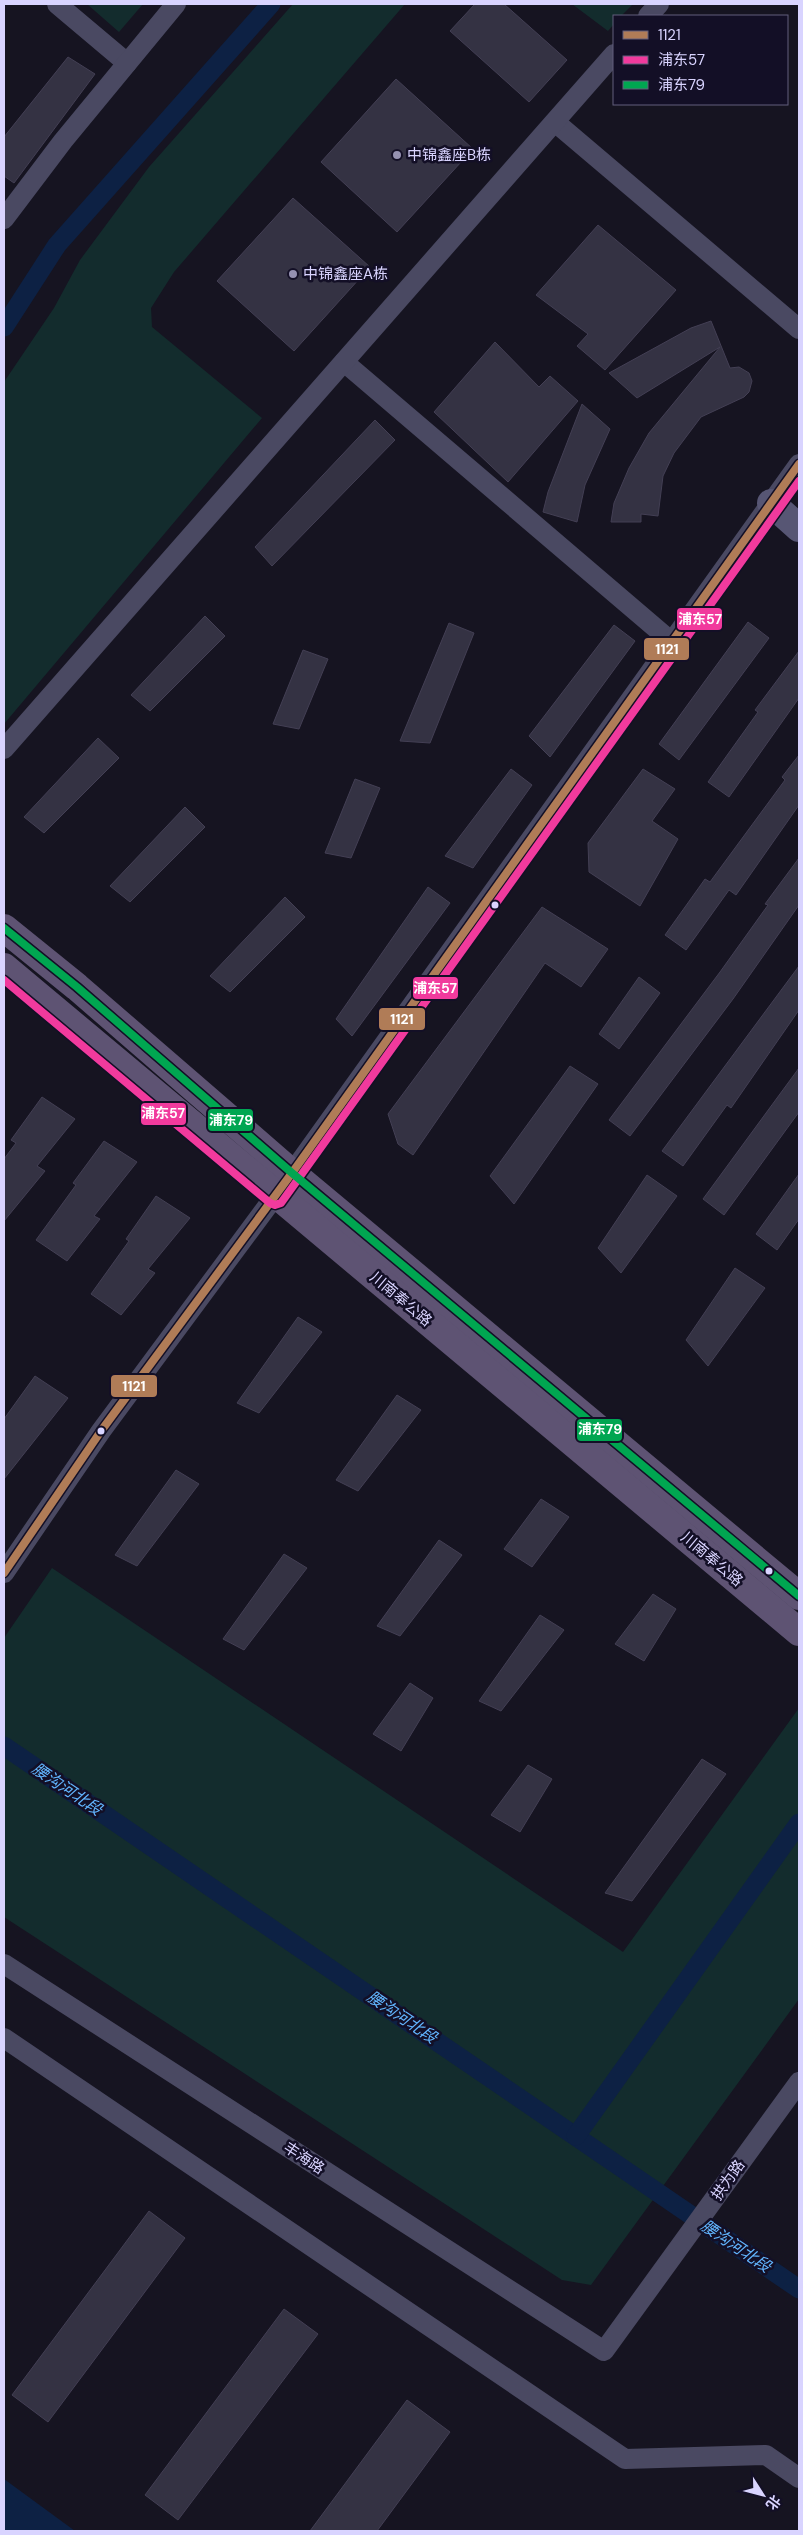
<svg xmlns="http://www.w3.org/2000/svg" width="803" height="2535" viewBox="0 0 803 2535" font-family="'DM Sans','Noto Sans SC',sans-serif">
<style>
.green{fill:#132c2d}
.water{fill:#0d2144}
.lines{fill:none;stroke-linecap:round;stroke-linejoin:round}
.canal{stroke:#0d2144;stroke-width:19}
.building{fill:#343243;stroke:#433f54}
.street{stroke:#4a4962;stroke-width:20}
.secondary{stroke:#575674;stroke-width:28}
.primary{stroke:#5e5373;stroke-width:28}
.bus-1-casing{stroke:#130f26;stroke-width:11}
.bus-2-casing{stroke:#130f26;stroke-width:11}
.bus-3-casing{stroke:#130f26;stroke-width:11}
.bus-1{stroke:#b07c57;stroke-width:8}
.bus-2{stroke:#f13a9d;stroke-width:8}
.bus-3{stroke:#00a651;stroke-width:8}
.poi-dot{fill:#9591b1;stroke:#130f26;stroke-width:2}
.bus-dot{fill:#d9d4ff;stroke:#130f26;stroke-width:2}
.labels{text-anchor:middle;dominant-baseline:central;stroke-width:5;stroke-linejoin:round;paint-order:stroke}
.poi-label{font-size:15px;fill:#d9d4ff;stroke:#130f26;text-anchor:start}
.street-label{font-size:15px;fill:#d9d4ff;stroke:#130f26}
.water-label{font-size:16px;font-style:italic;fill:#62b6ff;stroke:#130f26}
.line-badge{stroke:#130f26;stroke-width:2}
.badge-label{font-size:14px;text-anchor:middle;font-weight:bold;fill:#fff}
</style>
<rect width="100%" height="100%" fill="#161421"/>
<g class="green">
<polygon points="87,4 143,4 119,32"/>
<polygon points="293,4 405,4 174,272 151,308 152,327 262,418 4,724 4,382 54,308 80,260 149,167"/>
<polygon points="572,4 633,4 621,16 614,16 614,24 608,31"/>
<polygon points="52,1568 623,1952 799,1708 799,1999 591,2285 562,2280 4,1917 4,1638"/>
</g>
<polygon class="water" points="4,2479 75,2531 4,2531"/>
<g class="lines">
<g class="canal">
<polyline points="4,327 57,245 271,4"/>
<polyline points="4,1746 799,2289"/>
<polyline points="576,2136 799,1823"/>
</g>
</g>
<g class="building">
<polygon points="475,4 504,4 567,60 529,102 450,31"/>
<polygon points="68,57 95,74 14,183 4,176 4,137"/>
<polygon points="396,79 473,149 397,232 321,162"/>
<polygon points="293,198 370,267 294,351 217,281"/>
<polygon points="598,225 676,290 605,370 577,346 588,334 536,295"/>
<polygon points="711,321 730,368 739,367 749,373 752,381 749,392 744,397 701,417 674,453 663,476 658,516 641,514 641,522 611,522 614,503 629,468 649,433 720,347 637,398 609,373 691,328"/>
<polygon points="495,342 539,387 550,376 578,401 508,482 434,412"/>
<polygon points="582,404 610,429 585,485 577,522 543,512 548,492"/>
<polygon points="375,420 395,440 272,566 255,547"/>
<polygon points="205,616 225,636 150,711 131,695"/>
<polygon points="748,622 769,638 679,760 659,744"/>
<polygon points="449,623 474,633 430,743 400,741"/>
<polygon points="614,625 635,641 550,757 529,736"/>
<polygon points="303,650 328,659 299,729 273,724"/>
<polygon points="799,651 799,698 729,797 708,782 758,712 755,710"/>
<polygon points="98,738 119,758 44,833 24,817"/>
<polygon points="799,755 799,805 736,895 729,890 686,950 665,935 705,879 710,882 785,780 782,777"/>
<polygon points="511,769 532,785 473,868 445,856"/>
<polygon points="643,769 675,789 652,821 678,839 640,906 589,872 588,843"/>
<polygon points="355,779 380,788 351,858 325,853"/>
<polygon points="185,807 205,827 130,902 110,886"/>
<polygon points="799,858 799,905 733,999 630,1136 609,1120 720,972 768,905 765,904"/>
<polygon points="428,887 450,903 352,1036 336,1019"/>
<polygon points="285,897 305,917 230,992 210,976"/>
<polygon points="542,907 608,949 581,987 545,963 413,1155 398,1144 388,1114"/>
<polygon points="799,966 799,1010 731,1108 727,1105 683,1166 662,1151"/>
<polygon points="639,977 660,993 619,1049 599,1034"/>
<polygon points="570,1066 598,1084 514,1204 490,1176"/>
<polygon points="799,1068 799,1112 724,1215 703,1199"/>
<polygon points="42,1097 75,1119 37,1166 45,1171 4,1221 4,1159 16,1143 11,1140"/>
<polygon points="104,1141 137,1162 94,1216 100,1219 67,1261 36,1240 76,1185 73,1183"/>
<polygon points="799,1174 799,1219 777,1250 756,1234"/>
<polygon points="647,1175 677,1196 621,1273 598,1248"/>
<polygon points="156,1196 190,1218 148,1269 155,1273 121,1315 91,1294 129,1241 126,1239"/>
<polygon points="735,1268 765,1288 708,1366 686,1340"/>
<polygon points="298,1317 322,1332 259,1413 237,1403"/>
<polygon points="35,1376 68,1398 4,1479 4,1419"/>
<polygon points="397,1395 421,1410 358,1491 336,1480"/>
<polygon points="176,1470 199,1484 137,1566 115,1555"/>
<polygon points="541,1499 569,1517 532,1567 504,1549"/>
<polygon points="439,1540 462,1555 400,1636 377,1626"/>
<polygon points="284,1554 307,1568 244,1650 223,1639"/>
<polygon points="653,1594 676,1609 644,1661 615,1644"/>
<polygon points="540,1615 564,1630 501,1711 479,1701"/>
<polygon points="410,1683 433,1698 401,1751 373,1734"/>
<polygon points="702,1759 726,1774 632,1901 605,1893"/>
<polygon points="528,1765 552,1779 520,1832 491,1815"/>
<polygon points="149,2211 185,2238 48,2422 12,2395"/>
<polygon points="284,2309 318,2334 178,2520 145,2495"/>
<polygon points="407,2400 450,2432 377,2531 310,2531"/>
</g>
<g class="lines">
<g class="street">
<polyline points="57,4 127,63"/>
<polyline points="648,16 659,4"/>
<polyline points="555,122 799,329"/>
<polyline points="4,219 63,141 176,4"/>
<polyline points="344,362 672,642"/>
<polyline points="4,749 614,54"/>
<polyline points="4,1573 101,1431 292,1173 799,464"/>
<polyline points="4,1964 604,2351 799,2082"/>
<polyline points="4,2038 625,2459 766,2455 799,2478"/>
</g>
<polyline class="secondary" points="771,503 799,528"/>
<g class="primary">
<polyline points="4,928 77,987 292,1173 799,1596"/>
<polyline points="4,967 799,1632"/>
</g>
<g class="bus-1-casing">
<polyline id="bus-1" points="4,1573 101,1431 292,1173 799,464"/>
</g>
<g class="bus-2-casing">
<polyline id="bus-2" points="4,980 270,1203 275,1205 281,1203 799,481"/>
</g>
<g class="bus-3-casing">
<polyline id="bus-3" points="4,928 77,987 292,1173 799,1596"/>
</g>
<use href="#bus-1" class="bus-1"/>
<use href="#bus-2" class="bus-2"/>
<use href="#bus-3" class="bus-3"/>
</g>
<g class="poi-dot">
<circle cx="397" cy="155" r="5"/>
<circle cx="293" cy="274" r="5"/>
</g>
<g class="bus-dot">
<circle cx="495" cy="905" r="4.5"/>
<circle cx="101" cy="1431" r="4.5"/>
<circle cx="769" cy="1571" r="4.5"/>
</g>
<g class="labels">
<g class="poi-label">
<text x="407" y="155">中锦鑫座B栋</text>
<text x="303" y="274">中锦鑫座A栋</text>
</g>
<g class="street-label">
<text transform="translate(401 1299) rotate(40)">川南奉公路</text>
<text transform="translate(712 1559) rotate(40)">川南奉公路</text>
<text transform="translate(304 2158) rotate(33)">丰海路</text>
<text transform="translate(728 2180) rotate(-55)">拱为路</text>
</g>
<g class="water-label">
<text transform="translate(67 1789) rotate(34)">腰沟河北段</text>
<text transform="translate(402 2017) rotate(34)">腰沟河北段</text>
<text transform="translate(736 2246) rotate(34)">腰沟河北段</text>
</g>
</g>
<g class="line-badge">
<rect x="676" y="607" width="47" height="24" rx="5" fill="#f13a9d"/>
<rect x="643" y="637" width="47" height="24" rx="5" fill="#b07c57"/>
<rect x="412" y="976" width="47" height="24" rx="5" fill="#f13a9d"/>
<rect x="378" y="1007" width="48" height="24" rx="5" fill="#b07c57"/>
<rect x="140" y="1102" width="47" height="24" rx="5" fill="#f13a9d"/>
<rect x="207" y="1108" width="47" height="24" rx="5" fill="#00a651"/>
<rect x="110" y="1374" width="48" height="24" rx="5" fill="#b07c57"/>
<rect x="576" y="1418" width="47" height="24" rx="5" fill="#00a651"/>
</g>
<g class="badge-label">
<text x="700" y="624">浦东57</text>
<text x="667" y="654">1121</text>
<text x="435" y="993">浦东57</text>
<text x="402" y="1024">1121</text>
<text x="163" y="1118">浦东57</text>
<text x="231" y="1125">浦东79</text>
<text x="134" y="1391">1121</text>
<text x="600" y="1434">浦东79</text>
</g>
<rect width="803" height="2535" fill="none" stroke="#d9d4ff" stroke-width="10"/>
<rect x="613" y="15" width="175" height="90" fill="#130f26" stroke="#625e7d"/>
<rect x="623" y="31" width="25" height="8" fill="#b07c57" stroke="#625e7d"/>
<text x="658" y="40" font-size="15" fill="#d9d4ff">1121</text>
<rect x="623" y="56" width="25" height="8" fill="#f13a9d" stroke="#625e7d"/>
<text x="658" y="65" font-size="15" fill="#d9d4ff">浦东57</text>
<rect x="623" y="81" width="25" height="8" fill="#00a651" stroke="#625e7d"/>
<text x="658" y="90" font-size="15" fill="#d9d4ff">浦东79</text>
<g transform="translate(763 2495) rotate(126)" stroke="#130f26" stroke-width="4" paint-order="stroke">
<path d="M0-4L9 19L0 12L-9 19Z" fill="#d9d4ff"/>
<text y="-8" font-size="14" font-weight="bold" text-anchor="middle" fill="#d9d4ff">北</text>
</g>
</svg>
